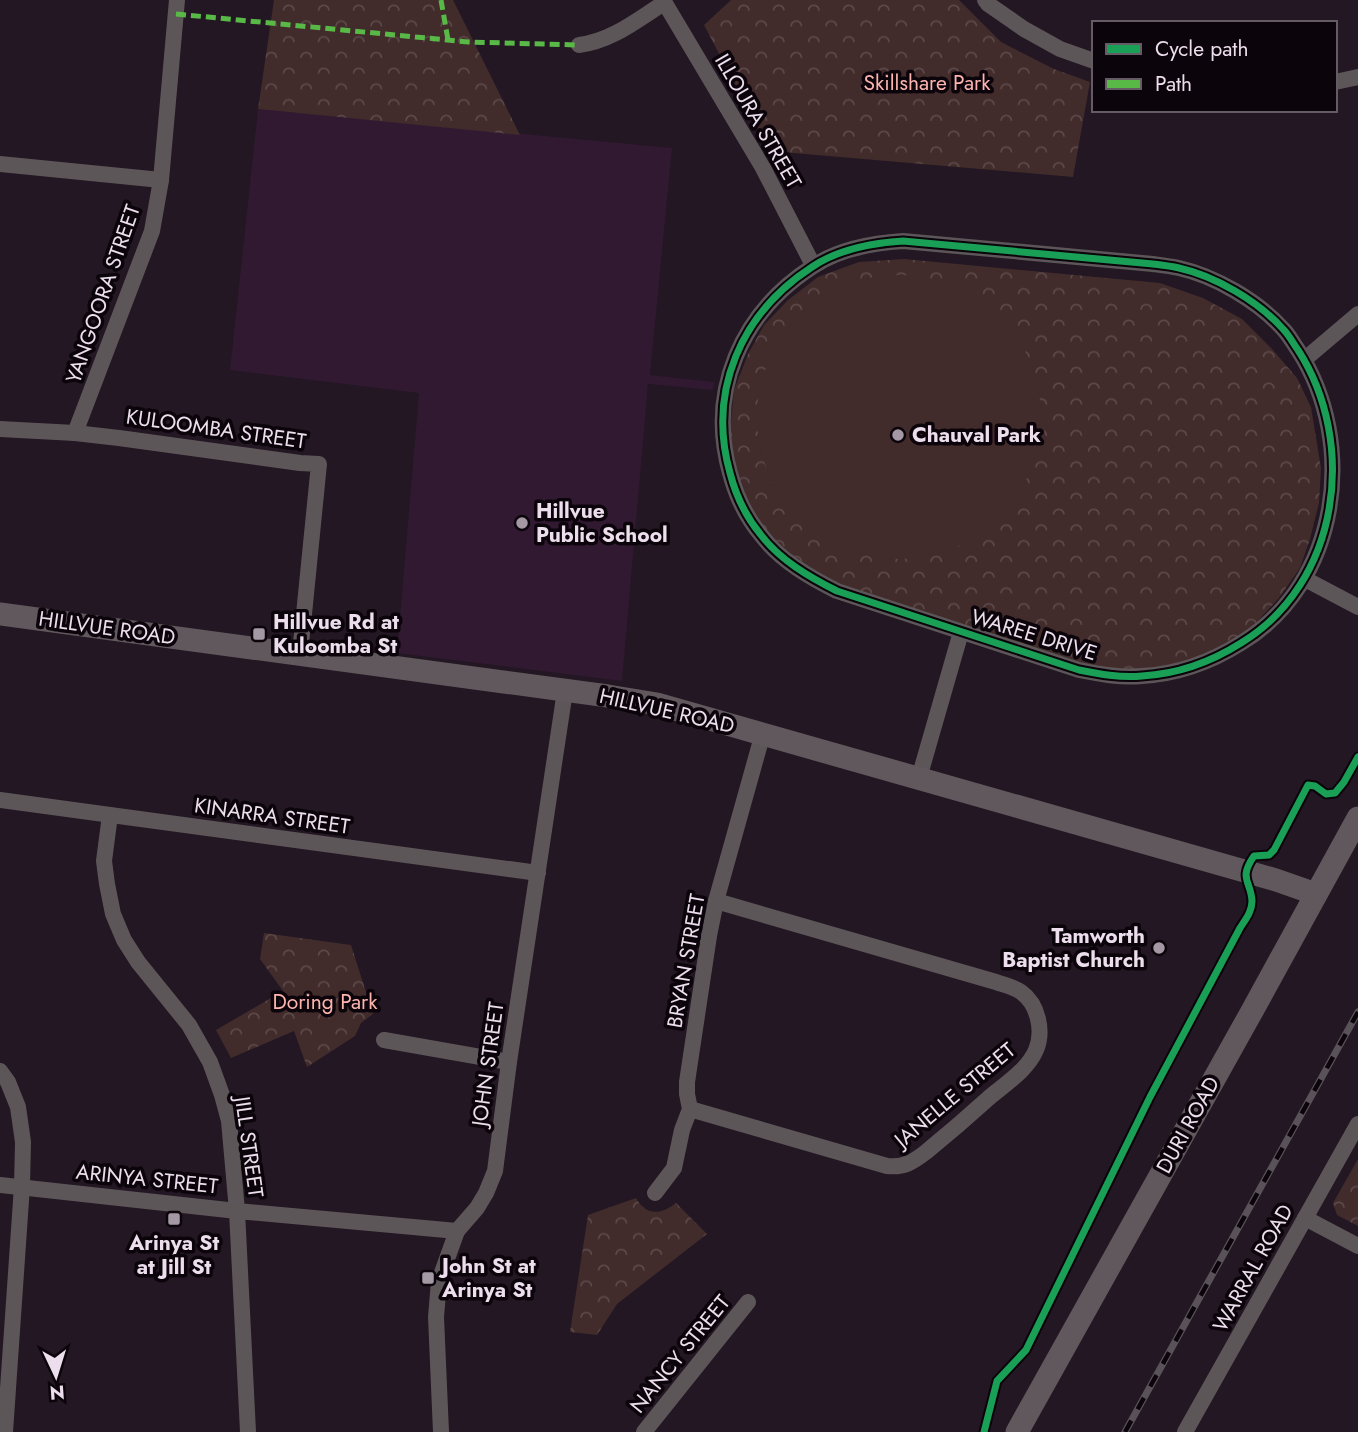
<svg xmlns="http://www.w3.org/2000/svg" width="1358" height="1432" viewBox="0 0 1358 1432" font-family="Jost,sans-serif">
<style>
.built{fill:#311931}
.park{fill:url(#park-crowns)}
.pitch{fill:#412b2b}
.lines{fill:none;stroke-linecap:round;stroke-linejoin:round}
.street{stroke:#5d5659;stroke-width:16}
.secondary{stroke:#61585d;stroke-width:23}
.rail-casing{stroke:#5a5259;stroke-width:7}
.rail{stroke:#0b040b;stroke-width:4.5;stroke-dasharray:13;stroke-linecap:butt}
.quiet{stroke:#58b947;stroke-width:5;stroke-dasharray:10 5;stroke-linecap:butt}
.cycleway-casing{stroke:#0b040b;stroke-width:11}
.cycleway{stroke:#1a9f57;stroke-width:7}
.poi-dot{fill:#a598a5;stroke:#0b040b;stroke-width:2.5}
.labels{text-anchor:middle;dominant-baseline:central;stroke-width:7;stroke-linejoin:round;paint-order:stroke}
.park-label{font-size:21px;fill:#fdb4af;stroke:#0b040b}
.street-label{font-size:21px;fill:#ecdeec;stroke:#0b040b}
.poi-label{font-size:21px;font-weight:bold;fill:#ecdeec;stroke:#0b040b;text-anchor:start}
</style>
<defs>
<pattern id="park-crowns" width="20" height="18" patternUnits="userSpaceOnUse" patternTransform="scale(1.75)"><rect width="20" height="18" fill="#412b2b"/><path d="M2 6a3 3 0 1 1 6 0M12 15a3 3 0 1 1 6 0" fill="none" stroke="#5d494a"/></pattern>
</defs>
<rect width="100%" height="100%" fill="#221722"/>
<polygon class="built" points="258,109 672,148 650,375 714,382 713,390 648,384 622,681 397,653 419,393 230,370"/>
<g class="park">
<polygon points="274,0 453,0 520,135 258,109"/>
<polygon points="731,0 959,0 1001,42 1054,69 1090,82 1073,177 770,151 704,25"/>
<polygon points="904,259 1160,283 1203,298 1242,319 1272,349 1297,378 1311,407 1321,468 1319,503 1310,539 1300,568 1279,598 1254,625 1217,653 1172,669 1125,674 1077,667 825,582 769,539 750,508 741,488 734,464 730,431 734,390 748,354 764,325 788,300 818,277 859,262"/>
<polygon points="264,933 351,945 373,1014 361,1023 355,1036 307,1067 294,1031 231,1058 216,1030 283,991 260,959"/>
<polygon points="1358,1159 1358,1226 1337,1215 1333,1203"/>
<path d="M636,1198C646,1216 661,1215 676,1203L707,1234L617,1304L597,1335L570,1332L588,1215Z"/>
</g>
<circle class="pitch" cx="899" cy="417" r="142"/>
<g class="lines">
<g class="street">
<polyline points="663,0 763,168 813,265"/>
<polyline points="985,0 988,4 1024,29 1060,49 1094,61"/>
<path d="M579,45C612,41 637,20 664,3"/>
<polyline points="1335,82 1358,77"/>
<polyline points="0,164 161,180"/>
<path d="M903,241L1153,264C1161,265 1170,266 1179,268C1215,276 1258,301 1283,329C1289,335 1293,343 1298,350C1358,443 1340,583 1241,643C1211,662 1177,674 1142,676C1120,678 1099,674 1079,670L837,591C809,577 780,560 761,535C746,517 736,496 730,473C707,391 741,313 812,267C838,249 873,243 903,241Z"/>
<polyline points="1305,359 1358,314"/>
<polyline points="0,429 75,433 119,438 300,463 319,464 300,654"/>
<polyline points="75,433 152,231 161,180 177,0"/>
<polyline points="1305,579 1358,607"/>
<polyline points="919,778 961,632"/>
<polyline points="0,800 538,873"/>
<polyline points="110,815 104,861 107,884 113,914 124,940 138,962 189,1025 210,1062 222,1095 229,1121 237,1211 248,1432"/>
<polyline points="384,1040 509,1062"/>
<polyline points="0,1071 8,1082 18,1107 23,1142 22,1186 5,1432"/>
<path d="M690,1109L887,1166C904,1168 913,1162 926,1152C948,1134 970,1115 991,1096C1007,1083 1028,1069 1036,1050C1044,1031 1038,1004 1021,992C1014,987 1004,985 996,982L716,901"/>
<polyline points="0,1185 237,1211 457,1231"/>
<polyline points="655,1193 674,1168 682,1130 690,1109 687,1094 687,1082 709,936 716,901 763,733"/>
<polyline points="1305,1218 1358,1246"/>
<polyline points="441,1432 436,1317 439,1281 457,1231 477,1208 486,1193 495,1171 509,1062 565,691"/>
<polyline points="644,1432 748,1302"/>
<polyline points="1185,1432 1358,1124"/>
</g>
<g class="secondary">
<polyline points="0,614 608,696 657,704 1276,880 1316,894"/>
<polyline points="1017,1432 1251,1013 1358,818"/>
</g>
<g class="rail-casing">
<polyline id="rail" points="1125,1432 1358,1012"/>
</g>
<use href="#rail" class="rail"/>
<g class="quiet">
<polyline points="441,0 448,40"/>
<polyline points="176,14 468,42 579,45"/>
</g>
<g class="cycleway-casing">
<g id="cycleway">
<path d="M903,241L1153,264C1161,265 1170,266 1179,268C1215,276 1258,301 1283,329C1289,335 1293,343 1298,350C1358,443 1340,583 1241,643C1211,662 1177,674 1142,676C1120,678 1099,674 1079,670L837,591C809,577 780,560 761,535C746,517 736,496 730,473C707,391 741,313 812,267C838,249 873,243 903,241Z"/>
<path d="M984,1432L997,1381L1026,1350L1150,1097L1240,928C1245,920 1252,912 1252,901C1251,881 1238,879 1254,856L1269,855L1274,850L1308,785L1315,786L1326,794L1335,793L1344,782L1358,757"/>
</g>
</g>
<use href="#cycleway" class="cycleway"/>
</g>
<g class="poi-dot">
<circle cx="898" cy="435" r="7"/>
<circle cx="522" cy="523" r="7"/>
<rect x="252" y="627" width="14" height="14" rx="3.5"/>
<circle cx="1159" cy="948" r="7"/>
<rect x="167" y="1212" width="14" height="14" rx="3.5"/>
<rect x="421" y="1271" width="14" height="14" rx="3.5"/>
</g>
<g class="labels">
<g class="park-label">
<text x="927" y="83">Skillshare Park</text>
<text x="325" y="1002">Doring Park</text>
</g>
<g class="street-label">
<text transform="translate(758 121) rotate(60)">ILLOURA STREET</text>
<text transform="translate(103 294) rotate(-71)">YANGOORA STREET</text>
<text transform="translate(216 429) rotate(8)">KULOOMBA STREET</text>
<text transform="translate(107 628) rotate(8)">HILLVUE ROAD</text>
<text transform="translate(1034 635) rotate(17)">WAREE DRIVE</text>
<text transform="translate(667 711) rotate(13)">HILLVUE ROAD</text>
<text transform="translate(272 816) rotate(8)">KINARRA STREET</text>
<text transform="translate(686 961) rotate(-80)">BRYAN STREET</text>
<text transform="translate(488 1064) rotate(-82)">JOHN STREET</text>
<text transform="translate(955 1095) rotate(-40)">JANELLE STREET</text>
<text transform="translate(1188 1125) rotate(-61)">DURI ROAD</text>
<text transform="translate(249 1147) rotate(82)">JILL STREET</text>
<text transform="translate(147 1179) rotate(6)">ARINYA STREET</text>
<text transform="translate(1253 1268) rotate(-61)">WARRAL ROAD</text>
<text transform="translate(680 1354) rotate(-51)">NANCY STREET</text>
</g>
<g class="poi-label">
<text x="912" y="435">Chauval Park</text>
<text x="536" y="511">Hillvue<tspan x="536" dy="24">Public School</tspan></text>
<text x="273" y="622">Hillvue Rd at<tspan x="273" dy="24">Kuloomba St</tspan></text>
<text x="1145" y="936" text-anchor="end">Tamworth<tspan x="1145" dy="24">Baptist Church</tspan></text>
<text x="174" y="1243" text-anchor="middle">Arinya St<tspan x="174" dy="24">at Jill St</tspan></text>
<text x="442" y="1266">John St at<tspan x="442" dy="24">Arinya St</tspan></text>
</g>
</g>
<rect x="1092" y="21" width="245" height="91" fill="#0b040b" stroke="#655b65" stroke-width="2"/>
<rect x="1106" y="44" width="35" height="10" fill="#1a9f57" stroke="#655b65" stroke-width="2"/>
<text x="1155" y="56" font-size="21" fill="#ecdeec">Cycle path</text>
<rect x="1106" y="79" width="35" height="10" fill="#58b947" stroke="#655b65" stroke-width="2"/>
<text x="1155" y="91" font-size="21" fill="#ecdeec">Path</text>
<g transform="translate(56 1376) rotate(176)" stroke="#0b040b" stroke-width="5" paint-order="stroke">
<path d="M0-5L12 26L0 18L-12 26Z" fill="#ecdeec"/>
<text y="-10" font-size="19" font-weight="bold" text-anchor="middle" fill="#ecdeec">N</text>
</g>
</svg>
